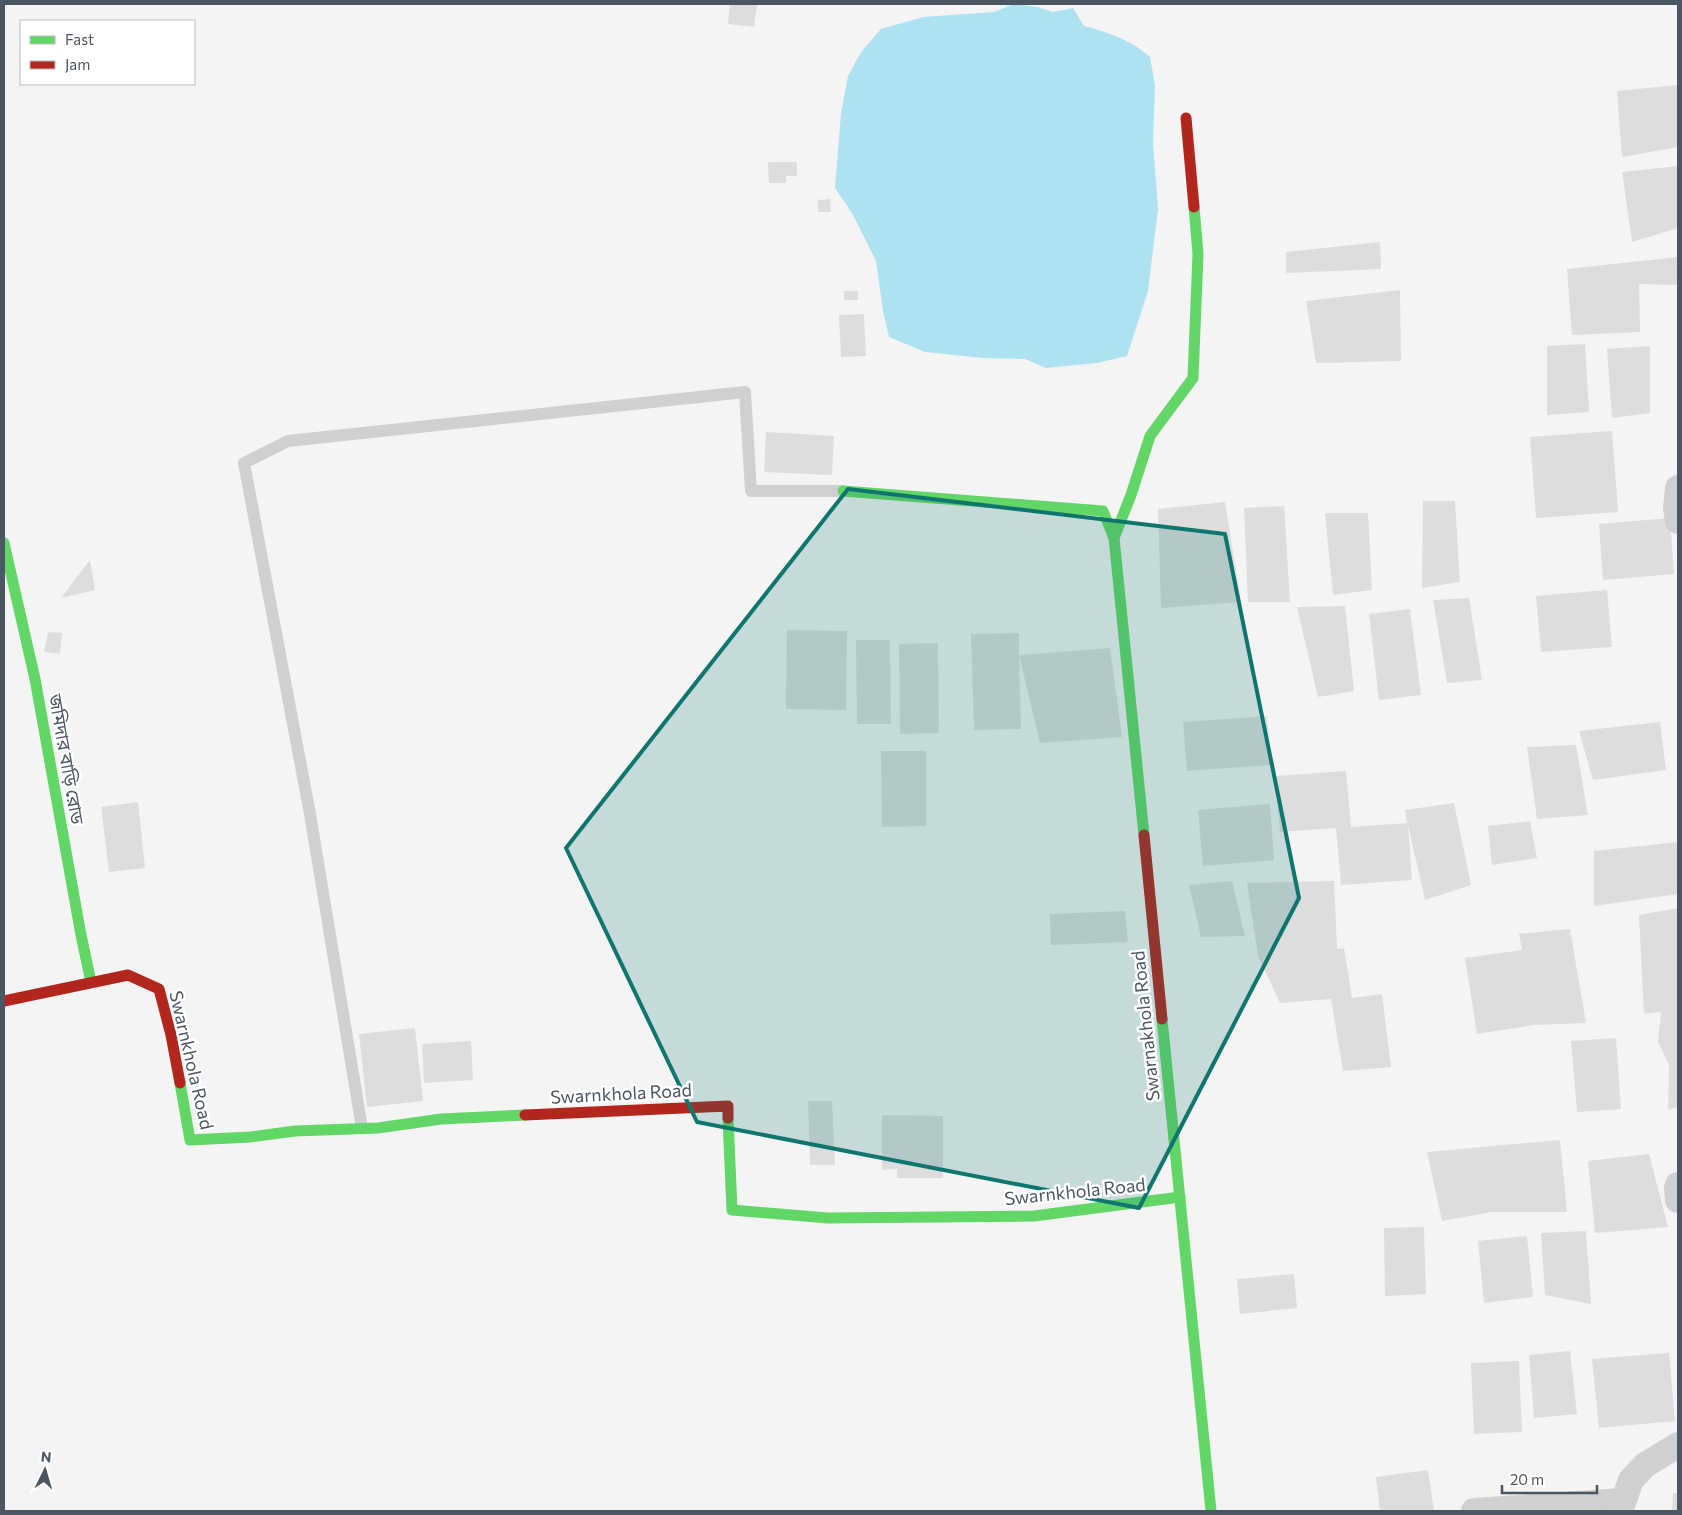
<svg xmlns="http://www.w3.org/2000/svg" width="1682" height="1515" viewBox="0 0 1682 1515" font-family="Commissioner,'Noto Sans Bengali',sans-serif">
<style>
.water{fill:#aee2f0}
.building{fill:#ddddde}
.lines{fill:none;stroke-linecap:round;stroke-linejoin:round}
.lane{stroke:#ced0d2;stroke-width:12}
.street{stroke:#ced0d2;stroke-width:26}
.fast{stroke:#63d668;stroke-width:11}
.jam{stroke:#b3261e;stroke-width:11}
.marked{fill:#0f766e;fill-opacity:0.2;stroke:#0f766e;stroke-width:4;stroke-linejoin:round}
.labels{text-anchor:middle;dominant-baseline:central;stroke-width:5;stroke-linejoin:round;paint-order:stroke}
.street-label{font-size:18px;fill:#4a5661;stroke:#fff}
</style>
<rect width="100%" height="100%" fill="#f4f4f4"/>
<path class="water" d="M1014,4L1037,7L1053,12L1073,8L1084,26C1110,33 1129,39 1150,57L1155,85L1153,144L1158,209L1148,291L1127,356L1097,363L1046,368L1025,359L983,358L925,352L889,337L883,311L876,261L852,213L835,188L841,113L848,76L861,52L881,29L923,17L994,12Z"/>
<g class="building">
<polygon points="730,4 757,4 754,27 728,24"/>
<polygon points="1678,85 1678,147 1622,157 1617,91"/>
<polygon points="768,162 797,162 797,176 786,176 786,183 769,183"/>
<polygon points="1678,166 1678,228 1632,242 1622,172"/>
<polygon points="830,199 831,212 818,212 818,200"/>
<polygon points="1380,242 1381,269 1286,273 1286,252"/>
<polygon points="1678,257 1678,285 1639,284 1640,332 1572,335 1567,269"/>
<polygon points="1400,290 1401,361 1316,363 1306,301"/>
<rect x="844" y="291" width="14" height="9"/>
<polygon points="864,314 866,356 841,357 839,315"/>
<polygon points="1585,344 1589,412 1547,415 1547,346"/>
<polygon points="1650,346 1650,413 1612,418 1607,349"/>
<polygon points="1612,431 1618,512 1536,518 1530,437"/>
<polygon points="766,432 834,436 832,475 764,472"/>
<polygon points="1423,501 1455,501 1460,582 1422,588"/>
<polygon points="1225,502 1241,602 1161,608 1158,509"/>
<polygon points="1284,506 1290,602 1248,602 1244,508"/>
<polygon points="1325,513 1368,513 1372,590 1333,595"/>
<polygon points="1670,518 1674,574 1603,580 1599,524"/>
<polygon points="90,560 95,590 61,598"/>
<polygon points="1607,590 1612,647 1541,652 1536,596"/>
<polygon points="1469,598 1482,680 1447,683 1433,600"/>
<polygon points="1345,606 1354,691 1318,697 1297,607"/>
<polygon points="1410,609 1421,695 1379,700 1369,614"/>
<polygon points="787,630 847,631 846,710 786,709"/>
<polygon points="48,632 62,633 60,654 44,652"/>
<polygon points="1019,633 1019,655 1110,648 1122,737 1040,743 1019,655 1021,729 974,730 971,634"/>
<polygon points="856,640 890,640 891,724 857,724"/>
<polygon points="938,643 939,733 900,734 899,644"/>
<polygon points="1267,716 1271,765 1187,771 1183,722"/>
<polygon points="1660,722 1666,770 1593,780 1579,731"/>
<polygon points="1576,745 1588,815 1537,819 1527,747"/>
<polygon points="881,751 926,751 926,826 882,827"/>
<polygon points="1346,771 1351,827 1407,823 1405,810 1454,803 1471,885 1425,900 1408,825 1412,880 1341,885 1336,828 1280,832 1275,776"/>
<polygon points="138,802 145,868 109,872 101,807"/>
<polygon points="1270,804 1274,860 1203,866 1198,810"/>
<polygon points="1530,821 1537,858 1492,865 1488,826"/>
<polygon points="1678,842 1678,894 1594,906 1594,851"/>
<polygon points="1232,881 1245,936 1201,937 1189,885"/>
<polygon points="1334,881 1337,949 1344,948 1352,998 1382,994 1391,1067 1343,1071 1331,999 1280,1003 1258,956 1247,883"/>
<polygon points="1678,908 1678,1107 1668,1110 1669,1064 1658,1042 1661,1012 1644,1014 1639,915"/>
<polygon points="1125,911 1128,942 1051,945 1050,914"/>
<polygon points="1570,929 1586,1023 1534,1025 1477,1034 1465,958 1522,950 1519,934"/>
<polygon points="415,1028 423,1101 367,1107 359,1034"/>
<polygon points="1616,1038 1621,1109 1577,1112 1571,1041"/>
<polygon points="471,1041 473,1080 424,1083 422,1044"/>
<polygon points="808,1101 832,1101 835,1165 810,1165"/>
<polygon points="882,1115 943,1116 943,1178 897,1178 897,1169 882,1170"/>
<polygon points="1560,1140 1567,1212 1492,1212 1442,1221 1427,1152"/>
<polygon points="1649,1154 1668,1227 1595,1233 1588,1161"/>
<polygon points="1424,1227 1426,1294 1385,1296 1384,1228"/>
<polygon points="1586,1231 1591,1304 1545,1295 1541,1233"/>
<polygon points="1527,1236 1533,1297 1484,1303 1478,1241"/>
<polygon points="1294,1274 1297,1308 1240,1314 1237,1279"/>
<polygon points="1570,1351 1577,1414 1534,1418 1529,1355"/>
<polygon points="1669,1353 1675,1421 1599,1428 1592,1359"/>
<polygon points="1519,1361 1522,1432 1474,1434 1471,1363"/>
<polygon points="1428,1470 1434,1511 1380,1511 1376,1477"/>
<polygon points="1673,1493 1678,1493 1678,1511 1672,1511"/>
</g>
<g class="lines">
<polyline class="lane" points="362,1128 310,814 244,463 288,441 745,392 751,491 843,491"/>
<g class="street">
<polyline points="1678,488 1676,508 1678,521"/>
<polyline points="1678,1185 1677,1188 1678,1200"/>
<polyline points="1474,1511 1623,1501"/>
<polyline points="1620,1511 1631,1480 1645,1465 1678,1445"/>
</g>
<g class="fast">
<polyline points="843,491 1103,511 1114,538 1144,835"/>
<polyline points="1114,538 1131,495 1150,436 1193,378 1198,254 1194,207"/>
<polyline points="4,543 35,679 81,935 91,982"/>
<polyline points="1162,1019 1211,1511"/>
<polyline points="180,1083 190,1140 250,1137 295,1131 378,1128 441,1119 525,1115"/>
<polyline points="728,1118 732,1210 828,1218 1034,1216 1180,1197"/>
</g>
<g class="jam">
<polyline points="1186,118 1194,207"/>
<polyline points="1144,835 1162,1019"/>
<polyline points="4,1001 128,975 159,989 171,1035 180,1083"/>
<polyline points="525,1115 728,1106 728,1118"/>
</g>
</g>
<path class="marked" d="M848,489L1225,534L1299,898L1139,1208L697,1122L566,848Z"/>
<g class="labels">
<g class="street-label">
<text transform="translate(67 759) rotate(80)">জমিদার বাড়ি রোড</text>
<text transform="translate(1145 1026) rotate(-96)">Swarnakhola Road</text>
<text transform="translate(192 1060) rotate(77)">Swarnkhola Road</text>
<text transform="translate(621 1093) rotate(-3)">Swarnkhola Road</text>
<text transform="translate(1075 1191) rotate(-6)">Swarnkhola Road</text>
</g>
</g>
<rect width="1682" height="1515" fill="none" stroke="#4a5661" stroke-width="10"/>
<rect x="20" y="20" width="175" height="65" fill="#ffffff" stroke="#b7bbc0"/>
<rect x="30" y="36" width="25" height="8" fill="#63d668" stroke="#b7bbc0"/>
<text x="65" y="45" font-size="15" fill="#4a5661">Fast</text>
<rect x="30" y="61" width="25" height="8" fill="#b3261e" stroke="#b7bbc0"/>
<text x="65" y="70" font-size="15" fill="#4a5661">Jam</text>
<g transform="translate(45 1470) rotate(5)" stroke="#ffffff" stroke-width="4" paint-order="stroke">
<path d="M0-4L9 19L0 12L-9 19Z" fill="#4a5661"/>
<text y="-8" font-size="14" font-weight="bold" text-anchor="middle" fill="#4a5661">N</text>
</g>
<path d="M1502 1485v8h95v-8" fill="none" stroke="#4a5661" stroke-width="2.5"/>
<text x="1510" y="1485" font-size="15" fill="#4a5661" stroke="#ffffff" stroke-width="4" paint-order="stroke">20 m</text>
</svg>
